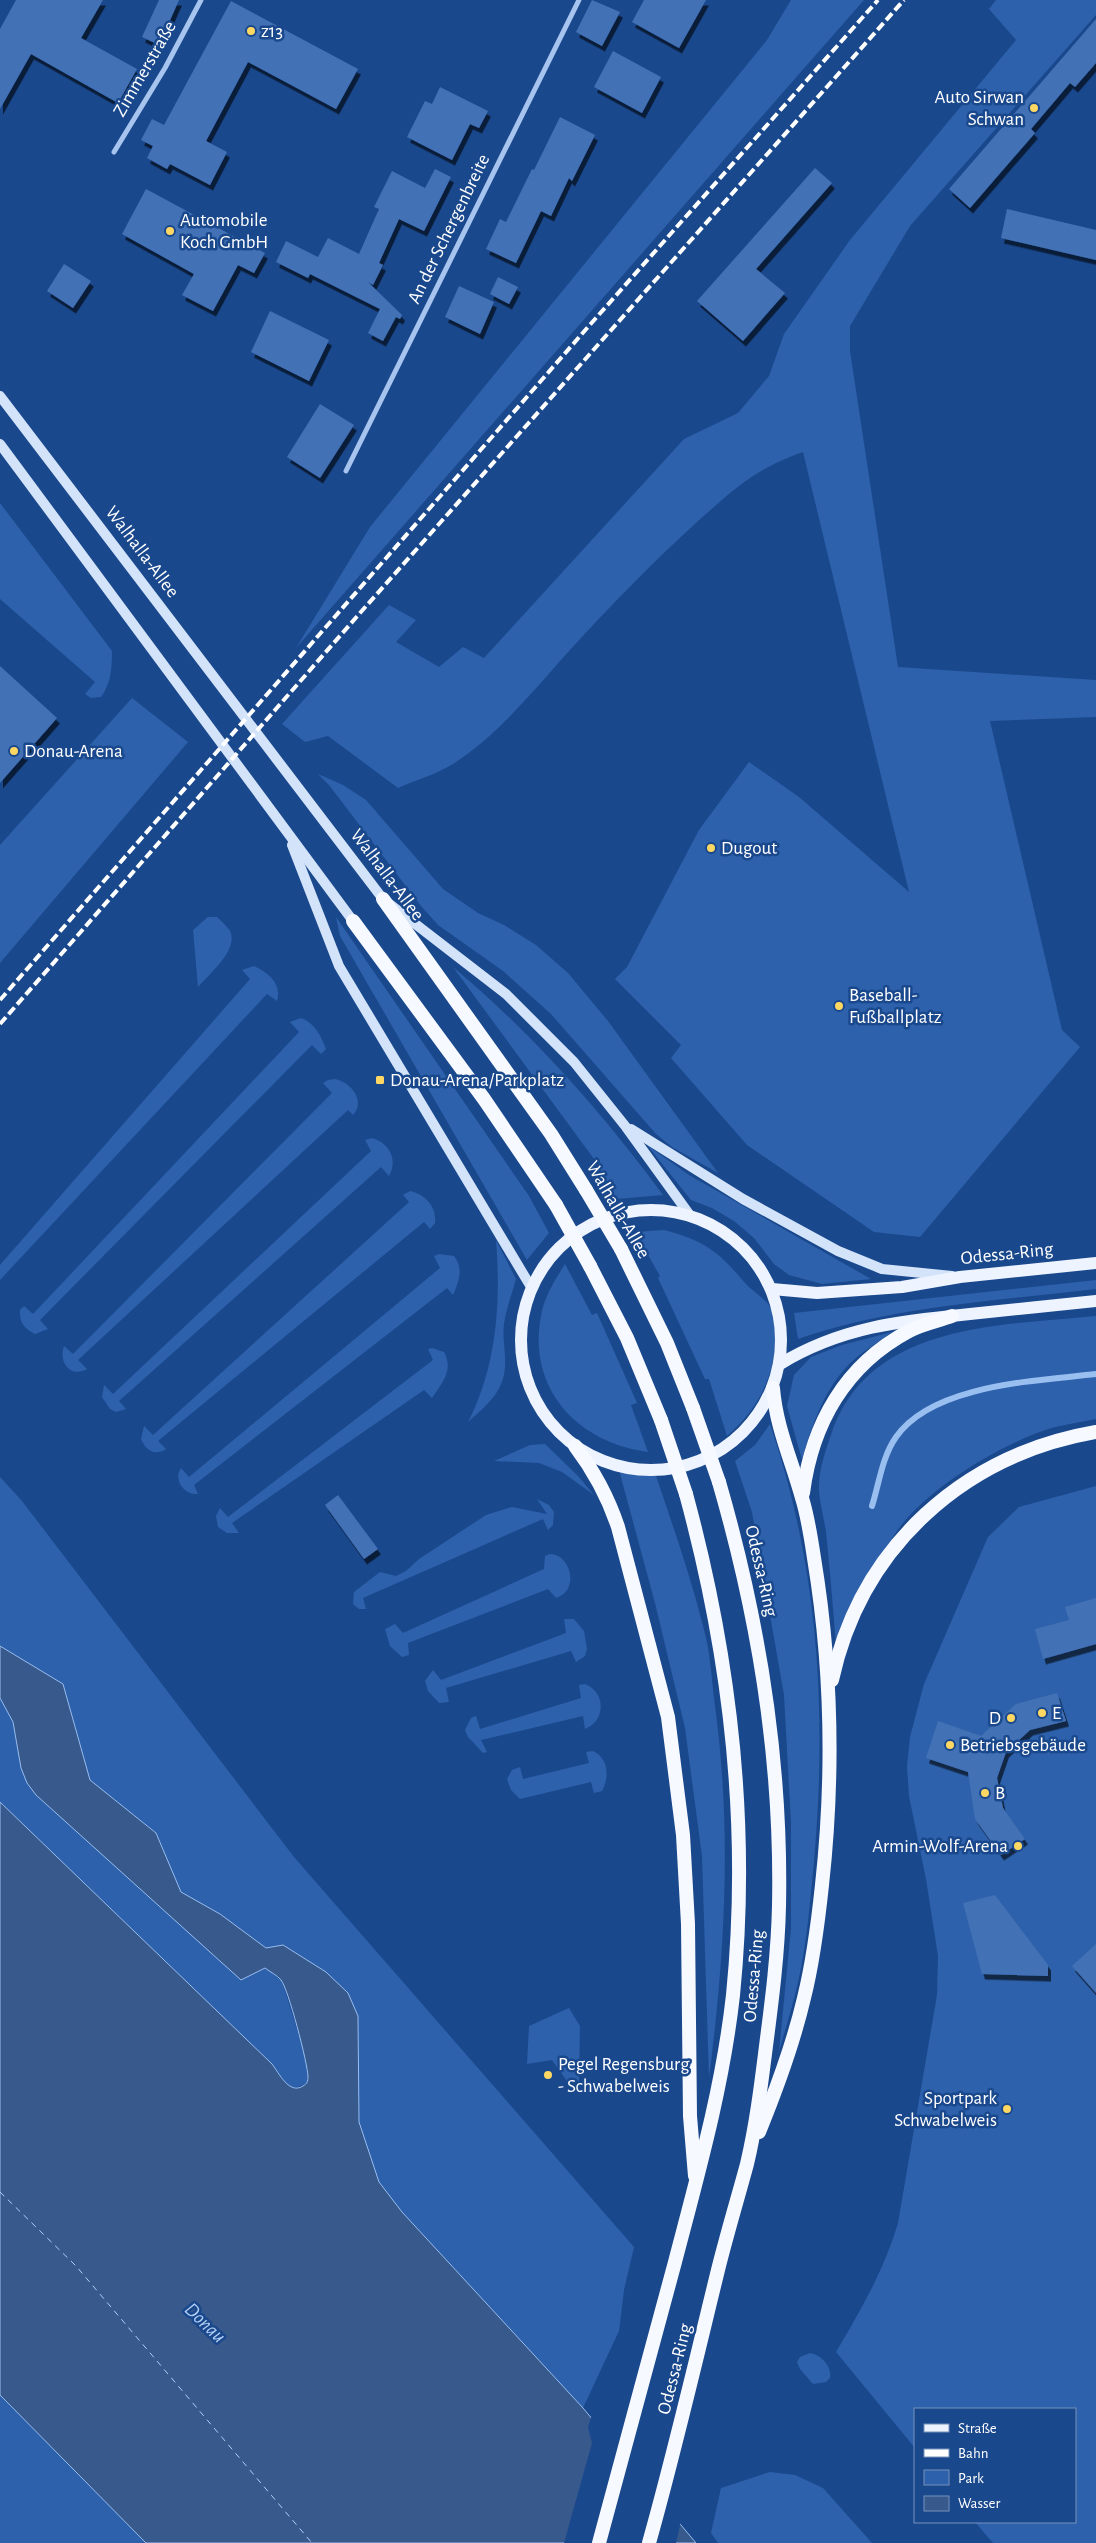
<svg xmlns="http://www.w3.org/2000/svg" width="1096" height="2543" viewBox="0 0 1096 2543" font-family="'Alegreya Sans',sans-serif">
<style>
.green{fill:#2d61ab}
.water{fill:#38598c;stroke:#99bef0}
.pier{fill:#1a488d}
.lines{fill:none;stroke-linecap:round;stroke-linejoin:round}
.stream{stroke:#99bef0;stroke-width:6}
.ferry{stroke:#b2cef5;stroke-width:1;stroke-dasharray:6 5;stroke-linecap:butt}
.building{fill:#4371b5;filter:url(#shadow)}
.minor{stroke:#a6c4ee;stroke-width:5}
.secondary{stroke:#d3e3fa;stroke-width:10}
.primary{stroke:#edf3ff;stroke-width:12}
.trunk{stroke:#f6f9ff;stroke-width:14}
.rail{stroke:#fff;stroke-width:4;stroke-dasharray:9 4;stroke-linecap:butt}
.trunk-bridge{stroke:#f6f9ff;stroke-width:14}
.poi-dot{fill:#ffd863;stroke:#1a488d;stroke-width:2}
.labels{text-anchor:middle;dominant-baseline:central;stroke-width:5;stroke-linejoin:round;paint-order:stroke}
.poi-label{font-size:19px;fill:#fff;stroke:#1a488d;text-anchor:start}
.street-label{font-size:19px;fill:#fff;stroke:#1a488d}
.water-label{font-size:20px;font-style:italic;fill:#b2cef5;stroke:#1a488d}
</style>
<defs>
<filter id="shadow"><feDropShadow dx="3" dy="5.5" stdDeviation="0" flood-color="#0009"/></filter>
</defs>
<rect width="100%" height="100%" fill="#1a488d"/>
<g class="green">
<polygon points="791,0 864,0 296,648 370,527 767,40"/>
<path d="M996,0H1096V15L910,226L850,326V351L898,667L1096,680V717L990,721L1062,1030L1080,1047L920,1237L874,1232L747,1145L671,1058L681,1045L615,979L627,967L699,830L749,762L799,797L909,892L803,452C756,468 733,490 697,522C653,562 610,606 569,651C533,691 499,734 453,764C437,774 416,780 398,788L328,736L305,742L282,724L389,605L416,620L396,642L439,667L463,647L484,658L684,439L738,413L769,376L784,334L850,240L1016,40L989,9Z"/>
<path d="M0,503L112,651C112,668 111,683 101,697L91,698L85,694L95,682L0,599Z"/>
<polygon points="132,698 188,742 0,963 0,845"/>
<polygon points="318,774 343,785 366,800 443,889 478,913 504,925 536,945 568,973 608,1021 718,1173 672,1147 656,1134 551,1014 503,971 438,925 421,906 329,785"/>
<path d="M208,917H217C221,921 227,926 230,931C239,950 209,974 198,987L193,930Z"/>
<polygon points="336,917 529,1196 549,1233 527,1260 340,936"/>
<path d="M254,966C269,973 282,984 277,1001L267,994L0,1280V1265L250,979L242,970Z"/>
<path d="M453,967C533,1034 601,1111 663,1195L616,1199L594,1159Z"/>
<path d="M301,1018C315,1023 321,1036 326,1049L321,1054L312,1045L40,1320L48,1329L35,1334C24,1328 19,1322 20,1310L24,1306L33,1314L299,1032L290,1022Z"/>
<path d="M335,1079C351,1082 366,1101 353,1115L348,1110L78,1360L87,1369C71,1378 58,1363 64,1346L73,1354L332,1093L323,1083L328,1080Z"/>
<path d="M372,1138C390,1143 398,1160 389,1176L381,1167L119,1401L126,1409L116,1412L110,1409L102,1397L104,1385L113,1394L371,1151L365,1140Z"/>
<polygon points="647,1145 689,1175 871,1279 822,1284 789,1275 774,1264 754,1238 734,1221 712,1208 691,1200"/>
<path d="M410,1191C425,1194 437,1207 435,1223L430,1229L424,1222L158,1441L166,1449C155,1456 146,1451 141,1439L144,1426L153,1435L409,1202L403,1195Z"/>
<path d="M664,1230C705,1241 718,1251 745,1283C752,1291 765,1298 770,1307C775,1315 775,1327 775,1336C776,1376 757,1410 727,1436L709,1379H705L658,1278L660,1276L635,1232Z"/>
<path d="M496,1240L516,1279C512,1294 506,1309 504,1324C502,1339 506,1352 505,1366C504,1392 486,1406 468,1422C497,1366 501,1301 496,1240Z"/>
<path d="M439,1254L454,1256C464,1269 459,1281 453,1295L447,1288L194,1485L198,1494C184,1495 173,1480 181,1468L189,1477L440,1268L434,1256Z"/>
<path d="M565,1264L592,1315L597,1313L637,1403L631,1405L648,1452C578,1443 527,1389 541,1316C544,1297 555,1280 565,1264Z"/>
<path d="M1096,1280V1289C996,1301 894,1306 798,1339L794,1313Z"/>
<path d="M1096,1316V1419C1082,1422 1068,1424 1055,1427C1005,1441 927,1488 897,1531C872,1567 855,1606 836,1646C833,1608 830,1570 826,1532C824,1518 820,1505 819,1491C818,1473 825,1452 831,1435C868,1323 998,1326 1096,1316Z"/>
<path d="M892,1332C881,1340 868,1348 857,1357C826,1383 813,1422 802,1460L787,1406L794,1375L811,1357L842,1345Z"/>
<path d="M432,1348L444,1352C454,1370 442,1383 432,1398L424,1390L232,1523L239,1533H227L218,1527L216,1516L220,1508L228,1517L433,1360L428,1349Z"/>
<path d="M770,1424C819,1568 827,1711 814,1862C810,1901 807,1944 798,1982C793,2006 785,2029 779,2052L791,1928V1822L784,1695L752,1512L735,1461L755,1445Z"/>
<polygon points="545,1444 578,1476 594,1495 562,1472 539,1463 494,1461 530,1445"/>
<path d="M619,1470L656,1476C674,1529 693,1583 706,1638C711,1660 712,1684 715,1706C732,1832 725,1953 709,2078L702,1856L685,1728L655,1603Z"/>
<polygon points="0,1477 22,1501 294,1857 634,2247 624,2290 619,2331 583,2408 402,2212 379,2182 359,2122 358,2016 326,1972 283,1945 266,1948 220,1914 181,1892 156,1833 90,1780 63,1684 0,1646"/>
<path d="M1096,1486V2543H993L975,2522H1075V2409H915V2448L836,2352C861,2310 884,2270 898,2223L937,1995L938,1956L926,1879L909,1796L907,1766L910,1737L924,1684L988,1537L1019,1507Z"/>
<polygon points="537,1499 549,1505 554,1512 553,1525 548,1530 543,1519 363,1598 366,1609 359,1609 353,1604 354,1592 380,1572 396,1576 406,1571 419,1559 486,1515 512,1507 547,1514"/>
<path d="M550,1554C571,1554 580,1591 556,1598L548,1589L408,1643L409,1655L402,1657L390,1646L385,1629L395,1624L403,1633L544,1569L545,1556Z"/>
<polygon points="564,1619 574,1619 584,1631 587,1649 585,1656 576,1662 571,1651 446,1688 449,1702 439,1703 428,1691 425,1681 433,1670 441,1680 566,1633"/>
<path d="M585,1684C606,1692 606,1721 585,1729L583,1716L481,1740L487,1752L483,1753L468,1737L465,1730L471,1718L476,1716L480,1729L581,1698L579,1685Z"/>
<polygon points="0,1698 13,1722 21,1768 282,1981 307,2061 308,2078 306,2084 294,2088 287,2085 272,2064 0,1802"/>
<path d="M593,1751C608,1758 610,1776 602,1791L594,1793L591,1782L520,1799L511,1790L507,1779L512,1770L520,1767L523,1779L589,1763L586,1752Z"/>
<polygon points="569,2008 580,2026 579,2083 572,2088 552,2060 527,2064 529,2026"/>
<path d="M810,2353C821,2355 832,2366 830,2378L826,2382L813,2384L800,2369L797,2362L800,2357Z"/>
<polygon points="0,2395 146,2543 0,2543"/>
<polygon points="770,2472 795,2475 823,2488 872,2543 718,2543 711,2533 721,2488"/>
</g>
<path class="water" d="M0,1646L63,1684L90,1780L156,1833L181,1892L220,1914L266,1948L283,1945L326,1972L348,1993L358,2016L359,2122L379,2182L402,2212L583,2408L696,2543H146L0,2395V1802L272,2064C279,2073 289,2095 303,2086C307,2084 308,2081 308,2077C308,2064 288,1988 281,1980C277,1975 270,1972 265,1968L241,1980L36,1795L27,1783L21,1768L13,1722L0,1698Z"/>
<polygon class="pier" points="592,2415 681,2521 676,2543 564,2543 592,2443 588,2427"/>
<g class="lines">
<path class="stream" d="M872,1506C879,1484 882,1457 896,1437C933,1384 1037,1381 1096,1374"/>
<polyline class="ferry" points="0,2192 76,2266 312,2543"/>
</g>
<g class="building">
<polygon points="16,0 103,0 81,38 137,69 118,103 31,54 0,109 0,29"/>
<polygon points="159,0 179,0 159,45 142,37"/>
<polygon points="592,0 620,12 602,46 576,32"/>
<polygon points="644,0 706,0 679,48 632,22"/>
<polygon points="231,1 358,69 336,109 248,62 206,141 227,152 210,185 170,164 167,169 147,158 153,146 141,140 152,119 164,125"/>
<polygon points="1096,19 1096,63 1075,87 1070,83 1031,129 1035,133 970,208 949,189"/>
<polygon points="613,51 661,77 642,113 594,87"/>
<polygon points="440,87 488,111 479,128 470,124 452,160 407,137 425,101 432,104"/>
<polygon points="560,117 595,135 572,181 569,178 551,216 541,211 516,263 486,249 500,219 506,222 532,169 534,170"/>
<polygon points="815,168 832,183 756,269 785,293 743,341 697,301"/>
<polygon points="435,169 451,177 424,231 399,219 379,263 383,265 373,285 368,282 402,315 400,319 396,317 383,341 368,333 380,309 310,274 308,278 276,262 286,241 318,257 328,238 359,254 379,209 374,207 392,171 425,188"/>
<polygon points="146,189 265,253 254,273 238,265 213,311 182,295 194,274 122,234"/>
<polygon points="1007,209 1096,230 1096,260 1001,238"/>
<polygon points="64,264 91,281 73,308 47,291"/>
<polygon points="498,277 518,287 509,304 490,294"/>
<polygon points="459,286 494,302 480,334 445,317"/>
<polygon points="270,311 329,340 309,381 251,352"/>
<polygon points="320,404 354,425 320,478 287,457"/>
<polygon points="0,666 57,718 0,783"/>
<polygon points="338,1495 378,1549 364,1559 325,1505"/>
<polygon points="1096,1598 1096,1644 1043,1659 1035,1629 1069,1620 1065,1607"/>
<polygon points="1057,1693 1066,1721 1030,1730 1006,1752 997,1778 1003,1808 1025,1839 1001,1855 975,1819 968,1772 926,1758 938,1721 981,1736 1016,1704"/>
<polygon points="995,1895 1048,1965 1048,1976 982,1974 963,1903"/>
<polygon points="1096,1944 1096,1993 1072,1966"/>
</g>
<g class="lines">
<g class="minor">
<polyline points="114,152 165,68 201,0"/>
<polyline points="346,471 579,0"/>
</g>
<g class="secondary">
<polyline points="0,396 383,899 506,994 574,1062 626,1127 689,1214"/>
<polyline points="0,444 353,921"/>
<polyline points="292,845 339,966 531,1287"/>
<polyline points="631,1129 743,1199 838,1251 882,1269 952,1276"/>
</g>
<g class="primary">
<circle cx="651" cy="1340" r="130"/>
<polyline points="772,1289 817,1293 902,1287 960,1277 1096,1263"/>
<path d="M780,1364C841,1327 900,1321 970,1314C1012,1310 1054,1305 1096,1301"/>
</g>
<g class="trunk">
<polyline points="383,899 551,1134 586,1190"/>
<polyline points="353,921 484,1099 556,1205"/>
<polyline points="621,1249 667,1343 693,1408"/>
<polyline points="590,1266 627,1338 661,1420"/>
<path d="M575,1446C594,1471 608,1497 618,1527L668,1717L683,1835L688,1924L690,2116L695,2176"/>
<path d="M803,1493C812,1424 845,1365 909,1331C922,1324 938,1321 952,1316"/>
<path d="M832,1680C861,1547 963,1455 1096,1432"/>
<path d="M759,2132C777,2088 793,2045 804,1998C813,1962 818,1923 822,1885C834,1776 832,1667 814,1558C811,1538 808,1517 802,1498C792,1461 776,1427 773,1388"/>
<path d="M599,2543C624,2450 649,2356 675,2262C698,2174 723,2086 733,1995C750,1826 730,1656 686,1494"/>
<path d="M649,2543C674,2454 695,2364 717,2274C726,2237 737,2201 747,2164C756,2126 761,2086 766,2046C772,2000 778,1953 779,1906C782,1761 759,1620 719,1482"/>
</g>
<g class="rail">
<polyline points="0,1000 588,327 878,0"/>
<polyline points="0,1024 360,613 904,0"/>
</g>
<g class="trunk-bridge">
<polyline points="586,1190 621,1249"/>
<polyline points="556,1205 590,1266"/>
<polyline points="693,1408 719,1482"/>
<polyline points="661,1420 686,1494"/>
</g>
</g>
<g class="poi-dot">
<circle cx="251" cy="31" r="5"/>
<circle cx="1034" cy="108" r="5"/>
<circle cx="170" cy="231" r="5"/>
<circle cx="14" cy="751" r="5"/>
<circle cx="711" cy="848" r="5"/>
<circle cx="839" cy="1006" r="5"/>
<rect x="375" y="1075" width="10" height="10" rx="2.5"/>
<circle cx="1042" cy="1713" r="5"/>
<circle cx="1011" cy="1718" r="5"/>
<circle cx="950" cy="1745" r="5"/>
<circle cx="985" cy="1793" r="5"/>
<circle cx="1018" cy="1846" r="5"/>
<circle cx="548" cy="2075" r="5"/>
<circle cx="1007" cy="2109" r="5"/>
</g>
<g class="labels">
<g class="poi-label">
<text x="261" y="31">z13</text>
<text x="1024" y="97" text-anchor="end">Auto Sirwan<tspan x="1024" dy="22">Schwan</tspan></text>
<text x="180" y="220">Automobile<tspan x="180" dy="22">Koch GmbH</tspan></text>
<text x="24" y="751">Donau-Arena</text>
<text x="721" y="848">Dugout</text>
<text x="849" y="995">Baseball-<tspan x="849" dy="22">Fußballplatz</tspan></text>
<text x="390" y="1080">Donau-Arena/Parkplatz</text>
<text x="1052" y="1713">E</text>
<text x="1001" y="1718" text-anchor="end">D</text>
<text x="960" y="1745">Betriebsgebäude</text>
<text x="995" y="1793">B</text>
<text x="1008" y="1846" text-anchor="end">Armin-Wolf-Arena</text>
<text x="558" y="2064">Pegel Regensburg<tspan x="558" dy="22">- Schwabelweis</tspan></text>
<text x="997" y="2098" text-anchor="end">Sportpark<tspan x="997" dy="22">Schwabelweis</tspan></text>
</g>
<g class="street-label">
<text transform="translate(145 69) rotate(-60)">Zimmerstraße</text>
<text transform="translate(449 229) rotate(-64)">An der Schergenbreite</text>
<text transform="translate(142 552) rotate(53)">Walhalla-Allee</text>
<text transform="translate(387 875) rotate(53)">Walhalla-Allee</text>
<text transform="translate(618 1210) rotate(60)">Walhalla-Allee</text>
<text transform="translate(1007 1254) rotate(-6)">Odessa-Ring</text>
<text transform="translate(761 1571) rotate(77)">Odessa-Ring</text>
<text transform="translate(754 1976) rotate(-85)">Odessa-Ring</text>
<text transform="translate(675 2369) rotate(-76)">Odessa-Ring</text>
</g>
<g class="water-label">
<text transform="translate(205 2323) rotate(44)">Donau</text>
</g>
</g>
<rect x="914" y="2408" width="162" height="115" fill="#1a488d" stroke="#7691bb"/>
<rect x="924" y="2424" width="25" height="8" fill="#edf3ff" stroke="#7691bb"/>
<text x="958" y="2433" font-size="15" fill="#ffffff">Straße</text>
<rect x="924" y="2449" width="25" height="8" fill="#ffffff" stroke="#7691bb"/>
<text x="958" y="2458" font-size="15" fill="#ffffff">Bahn</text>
<rect x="924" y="2470" width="25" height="15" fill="#2d61ab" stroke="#7691bb"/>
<text x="958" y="2483" font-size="15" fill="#ffffff">Park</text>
<rect x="924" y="2496" width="25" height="15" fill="#38598c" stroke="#7691bb"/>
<text x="958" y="2508" font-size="15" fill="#ffffff">Wasser</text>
</svg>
